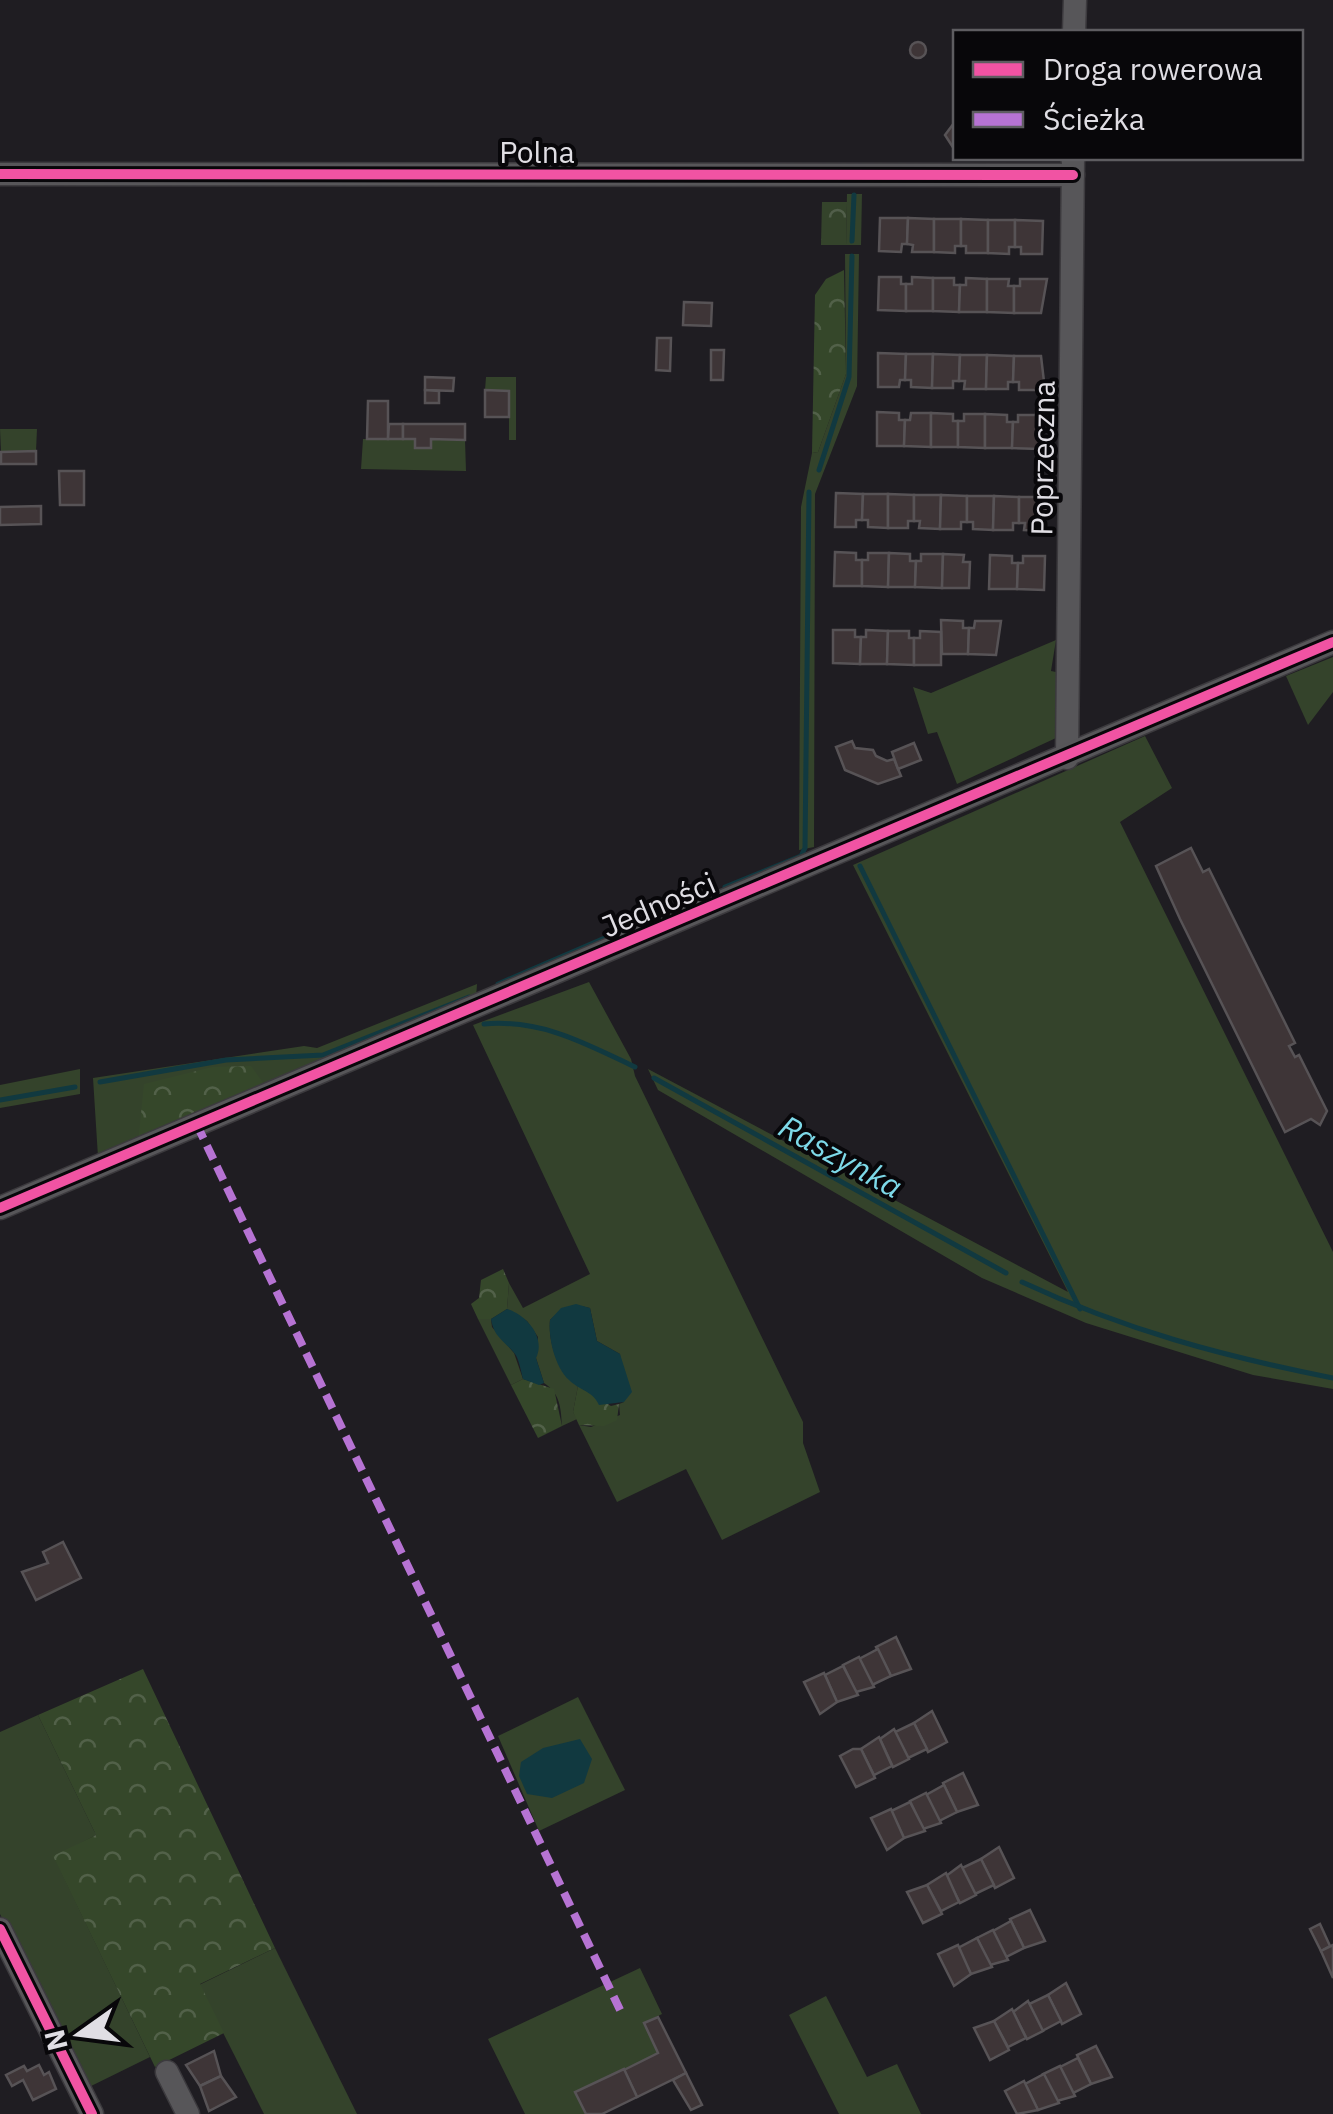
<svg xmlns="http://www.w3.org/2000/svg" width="1333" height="2114" viewBox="0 0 1333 2114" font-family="'IBM Plex Sans',sans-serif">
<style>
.grass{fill:#34432b}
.forest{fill:url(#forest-crowns)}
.park{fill:url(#park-crowns)}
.water{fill:#113940}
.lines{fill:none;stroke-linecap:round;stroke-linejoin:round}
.stream{stroke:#113940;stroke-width:5}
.building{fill:#3e3537;stroke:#575356;stroke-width:2.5}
.minor-casing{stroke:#3c3a3e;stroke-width:25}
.minor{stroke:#575659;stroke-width:22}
.quiet{stroke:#b673d3;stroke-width:8;stroke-dasharray:15 8;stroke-linecap:butt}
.cycleway-casing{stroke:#08070a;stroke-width:16}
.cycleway{stroke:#f153a3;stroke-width:10}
.labels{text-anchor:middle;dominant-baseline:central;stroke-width:8;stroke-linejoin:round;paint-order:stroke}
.street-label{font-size:30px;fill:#e0dee4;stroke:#08070a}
.water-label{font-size:32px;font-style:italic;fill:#7dd9e8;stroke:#08070a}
</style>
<defs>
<pattern id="forest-crowns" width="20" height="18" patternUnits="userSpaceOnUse" patternTransform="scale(2.5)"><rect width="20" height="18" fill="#35472a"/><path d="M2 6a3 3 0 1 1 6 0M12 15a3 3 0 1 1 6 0" fill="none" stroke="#526149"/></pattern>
<pattern id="park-crowns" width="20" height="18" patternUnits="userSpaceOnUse" patternTransform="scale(2.5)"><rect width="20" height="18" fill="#34432b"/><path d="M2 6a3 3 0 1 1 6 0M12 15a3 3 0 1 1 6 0" fill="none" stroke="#515e4a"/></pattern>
</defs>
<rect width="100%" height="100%" fill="#1f1d22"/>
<g class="grass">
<polygon points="847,194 862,194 861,245 846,245"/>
<polygon points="845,254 859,254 857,386 815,494 814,847 799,850 801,507 812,453 818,452 846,374"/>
<polygon points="486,377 516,377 516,440 509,440 509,391 485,390"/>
<polygon points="0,429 37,429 36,451 1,452"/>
<polygon points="363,439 415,439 430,448 431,439 465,440 466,471 361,469"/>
<polygon points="1056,640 1051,671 1056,672 1056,738 957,784 937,732 928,734 913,687 931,693"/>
<polygon points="1333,657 1333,692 1308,725 1286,676"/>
<polygon points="1145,736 1172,788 1120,822 1333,1252 1333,1389 1253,1375 1086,1323 982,1278 658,1090 648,1069 1068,1292 853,865"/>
<path d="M589,982L631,1059L635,1076L803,1422V1443L820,1492L722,1540L686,1469L617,1502L579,1425L591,1427L620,1415L619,1404L624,1402L620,1354L597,1341L590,1308C572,1303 563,1307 550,1320C548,1343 558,1372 578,1386L573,1412L577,1419L562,1426C561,1408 560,1393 544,1383L536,1358L538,1337L527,1321L507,1309L509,1283L523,1308L590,1274L473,1025Z"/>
<polygon points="477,984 476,998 138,1144 98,1157 93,1078 304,1046 317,1048"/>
<polygon points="80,1069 80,1094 0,1108 0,1085"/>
<polygon points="478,1319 491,1319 492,1327 514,1353 523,1379 511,1385"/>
<polygon points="578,1697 625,1790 539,1831 498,1736"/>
<polygon points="38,1715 96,1835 54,1857 150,2057 85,2089 0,1914 0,1732"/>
<polygon points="275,1948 357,2114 264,2114 199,1985"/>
<polygon points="640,1968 662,2014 644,2023 658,2053 576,2092 586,2114 525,2114 488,2039"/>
<polygon points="826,1996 867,2077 897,2064 921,2114 839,2114 789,2015"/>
</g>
<g class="forest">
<polygon points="844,270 846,374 818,452 812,453 815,295 826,279"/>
<polygon points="251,1066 266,1087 138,1144 144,1084 213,1067"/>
<polygon points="503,1269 509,1283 507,1309 491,1319 478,1319 471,1304 479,1298 481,1280"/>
<polygon points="523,1379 554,1389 562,1426 538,1438 511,1385"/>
<polygon points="578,1386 611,1406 619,1404 617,1420 604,1426 579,1425 573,1412"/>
<polygon points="143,1669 275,1948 200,1984 224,2033 155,2067 53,1856 96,1835 38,1715"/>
</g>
<polygon class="park" points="822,202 847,202 846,245 821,245"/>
<g class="water">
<path d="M576,1304L590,1308L597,1341L620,1354L632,1392L624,1402L599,1405C592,1390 580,1391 569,1380C555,1367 548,1338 550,1320L561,1308Z"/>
<path d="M507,1309C527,1315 546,1338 536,1358L544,1383L539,1385L523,1379C521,1372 519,1359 515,1354C505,1341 494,1338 491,1319Z"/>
<polygon points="580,1739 592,1759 584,1783 552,1798 527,1794 519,1776 521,1762 543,1748"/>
</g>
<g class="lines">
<g class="stream">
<polyline points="852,241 854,195"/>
<polyline points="819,470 849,377 852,256"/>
<polyline points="860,866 1080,1309"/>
<polyline points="725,887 801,856 805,848 809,492"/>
<polyline points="498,984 700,897"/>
<path d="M484,1024C541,1019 585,1043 635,1067"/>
<polyline points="654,1078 1006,1273"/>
<polyline points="100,1082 226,1060 323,1055 469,997"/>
<polyline points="0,1100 75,1087"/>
<path d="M1022,1282C1125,1330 1222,1356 1333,1378"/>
</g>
</g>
<g class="building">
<circle cx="918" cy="50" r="8"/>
<polygon points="954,123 956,122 956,152 945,135"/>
<polygon points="880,218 908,218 907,244 902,244 901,252 879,251"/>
<polygon points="908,218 934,219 934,252 912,252 913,245 907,244"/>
<polygon points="934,219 961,219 961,246 955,246 955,253 934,252"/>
<polygon points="961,219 988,220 988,253 966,253 966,246 961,246"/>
<polygon points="988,220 1015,220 1015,247 1009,247 1009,254 988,253"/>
<polygon points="1015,220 1043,221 1042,254 1021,254 1021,247 1015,247"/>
<polygon points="879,277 901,277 901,284 906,284 906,311 878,310"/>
<polygon points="912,277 933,278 933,311 906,311 906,284 912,284"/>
<polygon points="933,278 954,278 954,285 960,285 959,312 933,311"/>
<polygon points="966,278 987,279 987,312 959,312 960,285 966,285"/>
<polygon points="987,279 1009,279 1008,286 1014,286 1014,313 987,312"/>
<polygon points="1020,279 1047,279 1041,313 1014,313 1014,286 1020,286"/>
<polygon points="684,302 712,303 711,326 683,325"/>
<polygon points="657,338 671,338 670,371 656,370"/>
<polygon points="711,350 724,350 723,380 711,380"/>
<polygon points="878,353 906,354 905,380 900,380 899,387 878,387"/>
<polygon points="906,354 933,354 932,388 911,387 911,380 905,380"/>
<polygon points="933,354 960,355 959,381 953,381 953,388 932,388"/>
<polygon points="960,355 987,355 986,389 964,389 965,381 959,381"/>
<polygon points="987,355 1014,356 1013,382 1008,382 1008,389 986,389"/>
<polygon points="1014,356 1041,356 1045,390 1019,390 1019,382 1013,382"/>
<polygon points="425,377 454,378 453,391 425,390"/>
<polygon points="425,390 439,391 439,403 425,403"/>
<polygon points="485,390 509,391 509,417 485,417"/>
<polygon points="368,401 388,401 388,439 367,439"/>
<polygon points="877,412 899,413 899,420 905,420 904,446 877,446"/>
<polygon points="911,413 931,413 931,447 904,446 905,420 910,420"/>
<polygon points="931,413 953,414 953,421 958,421 958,447 931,447"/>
<polygon points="964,414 985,414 985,448 958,447 958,421 964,421"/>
<polygon points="985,414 1007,415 1007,422 1013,422 1012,448 985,448"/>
<polygon points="1018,415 1040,415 1039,449 1012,448 1013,422 1018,422"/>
<polygon points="389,424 403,424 403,439 388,439"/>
<polygon points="403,424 465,424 465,440 431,439 431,448 415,448 415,439 403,439"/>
<polygon points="36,451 36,464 1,464 1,452"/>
<polygon points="59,471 84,471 84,505 60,505"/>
<polygon points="836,493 863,494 862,520 856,520 856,527 835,527"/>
<polygon points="863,494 888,494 888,528 868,527 868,520 862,520"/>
<polygon points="888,494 914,495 914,521 908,521 908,528 888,528"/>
<polygon points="914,495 941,495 940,529 919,528 920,521 914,521"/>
<polygon points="941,495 967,496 967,522 961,522 961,529 940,529"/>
<polygon points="967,496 994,496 993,530 973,529 973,522 967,522"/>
<polygon points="994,496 1019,497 1019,523 1013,523 1013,530 993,530"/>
<polygon points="1019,497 1046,497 1045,531 1024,530 1025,523 1019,523"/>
<polygon points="41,506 41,524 0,525 0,507"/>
<polygon points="835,552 856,553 856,560 862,560 862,586 834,586"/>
<polygon points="868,553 889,553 888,587 862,586 862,560 868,560"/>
<polygon points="889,553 910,554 910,561 916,561 915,587 888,587"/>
<polygon points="921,554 943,554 942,588 915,587 916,561 921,561"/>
<polygon points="943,554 964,555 963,562 970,562 969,588 942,588"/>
<polygon points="990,555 1012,556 1012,563 1018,563 1017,589 989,589"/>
<polygon points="1023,556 1045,556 1044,590 1017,589 1018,563 1023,563"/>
<polygon points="941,620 963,621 963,628 969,628 968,654 942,654"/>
<polygon points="975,621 1001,621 996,655 968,654 969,628 974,628"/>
<polygon points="833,630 855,630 855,637 861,637 860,664 833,663"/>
<polygon points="866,630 888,631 887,664 860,664 861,637 866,637"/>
<polygon points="888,631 909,631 909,638 914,638 914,665 887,664"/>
<polygon points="920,631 941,632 941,665 914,665 914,638 920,638"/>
<polygon points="852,741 855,748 873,750 876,756 887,761 894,759 901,776 878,784 845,770 836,747"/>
<polygon points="914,743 921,760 898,769 892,752"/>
<polygon points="1191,848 1203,872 1209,869 1295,1043 1289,1046 1295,1057 1299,1055 1327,1111 1320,1125 1311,1119 1285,1132 1180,919 1156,866"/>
<polygon points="63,1542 81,1578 36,1600 22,1572 48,1563 43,1552"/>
<polygon points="896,1637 911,1669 891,1676 876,1647"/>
<polygon points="878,1649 891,1676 872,1685 859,1659"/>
<polygon points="859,1657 874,1687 856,1692 843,1665"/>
<polygon points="843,1666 858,1695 837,1702 825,1675"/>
<polygon points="824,1673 837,1702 820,1714 804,1682"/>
<polygon points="932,1711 947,1742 928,1752 914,1723"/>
<polygon points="914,1723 927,1749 908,1758 895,1732"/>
<polygon points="894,1729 909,1759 893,1767 880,1739"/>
<polygon points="879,1737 892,1766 874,1775 861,1749"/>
<polygon points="853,1749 861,1749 875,1778 856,1787 840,1756"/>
<polygon points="963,1773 978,1805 957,1812 943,1783"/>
<polygon points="944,1785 957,1812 939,1821 926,1795"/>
<polygon points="926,1793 941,1823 923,1829 910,1801"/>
<polygon points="910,1802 925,1831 904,1838 891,1811"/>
<polygon points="891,1809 904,1838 887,1850 871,1818"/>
<polygon points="999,1847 1014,1878 995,1888 981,1859"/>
<polygon points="981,1859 994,1885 975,1894 962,1868"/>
<polygon points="961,1865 976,1895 960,1903 946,1876"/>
<polygon points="946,1873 959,1902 941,1911 927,1885"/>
<polygon points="927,1885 942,1914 923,1923 907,1892"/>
<polygon points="1030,1910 1045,1941 1024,1948 1010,1919"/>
<polygon points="1011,1921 1024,1948 1006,1957 993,1931"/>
<polygon points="1320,1924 1330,1946 1321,1951 1310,1929"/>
<polygon points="993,1930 1008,1960 990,1965 977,1938"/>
<polygon points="977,1938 992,1967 971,1974 958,1948"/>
<polygon points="958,1945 971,1974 954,1986 938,1954"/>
<polygon points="1333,1945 1333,1978 1321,1951"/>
<polygon points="1066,1983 1081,2014 1062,2024 1048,1995"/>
<polygon points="1048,1995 1061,2021 1042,2031 1029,2004"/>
<polygon points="1028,2001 1043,2031 1027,2039 1013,2012"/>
<polygon points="1012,2009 1026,2038 1008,2047 994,2021"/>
<polygon points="658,2017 686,2073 637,2097 624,2070 658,2053 644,2023"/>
<polygon points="994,2021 1009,2050 990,2060 974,2028"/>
<polygon points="1096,2046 1112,2077 1091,2084 1077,2055"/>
<polygon points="214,2051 221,2076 200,2086 186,2065"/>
<polygon points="1078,2058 1091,2084 1073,2093 1060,2067"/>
<polygon points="39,2065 44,2075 49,2072 56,2089 33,2100 23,2080 12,2086 6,2075 24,2066 27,2071"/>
<polygon points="1060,2066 1075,2096 1057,2101 1043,2074"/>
<polygon points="624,2069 637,2097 602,2114 586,2114 575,2092"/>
<polygon points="686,2073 702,2105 691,2110 673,2080"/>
<polygon points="1044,2074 1059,2103 1038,2110 1025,2084"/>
<polygon points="221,2076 236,2097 209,2111 200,2086"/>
<polygon points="1024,2081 1038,2110 1017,2114 1005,2091"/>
</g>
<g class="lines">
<g class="minor-casing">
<g id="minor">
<polyline points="1074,32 1075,0"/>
<polyline points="0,174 1073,175"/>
<polyline points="1067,758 1073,158"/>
<polyline points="0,1208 1333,642"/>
<polyline points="0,1929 92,2114"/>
<polyline points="167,2072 188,2114"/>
</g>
</g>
<use href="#minor" class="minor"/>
<polyline class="quiet" points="197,1125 621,2012"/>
<g class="cycleway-casing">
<g id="cycleway">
<polyline points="0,174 1073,175"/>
<polyline points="0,1208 1333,642"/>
<polyline points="0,1929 92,2114"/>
</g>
</g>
<use href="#cycleway" class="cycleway"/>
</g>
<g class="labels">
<g class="street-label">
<text x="537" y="151">Polna</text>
<text transform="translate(1042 458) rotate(-89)">Poprzeczna</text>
<text transform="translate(658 904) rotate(-23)">Jedności</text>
</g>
<g class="water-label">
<text transform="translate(841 1156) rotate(29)">Raszynka</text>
</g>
</g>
<rect x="953" y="30" width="350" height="130" fill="#08070a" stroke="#5e5d61" stroke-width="2.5"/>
<rect x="973" y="62" width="50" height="15" fill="#f153a3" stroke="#5e5d61" stroke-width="2.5"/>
<text x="1043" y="80" font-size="30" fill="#e0dee4">Droga rowerowa</text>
<rect x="973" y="112" width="50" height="15" fill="#b673d3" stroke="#5e5d61" stroke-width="2.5"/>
<text x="1043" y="130" font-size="30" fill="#e0dee4">Ścieżka</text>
<g transform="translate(80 2034) rotate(256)" stroke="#08070a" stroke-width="8" paint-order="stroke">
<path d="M0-8L18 38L0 25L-18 38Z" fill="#e0dee4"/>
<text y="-15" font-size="28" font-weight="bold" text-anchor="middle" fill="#e0dee4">N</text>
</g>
</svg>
